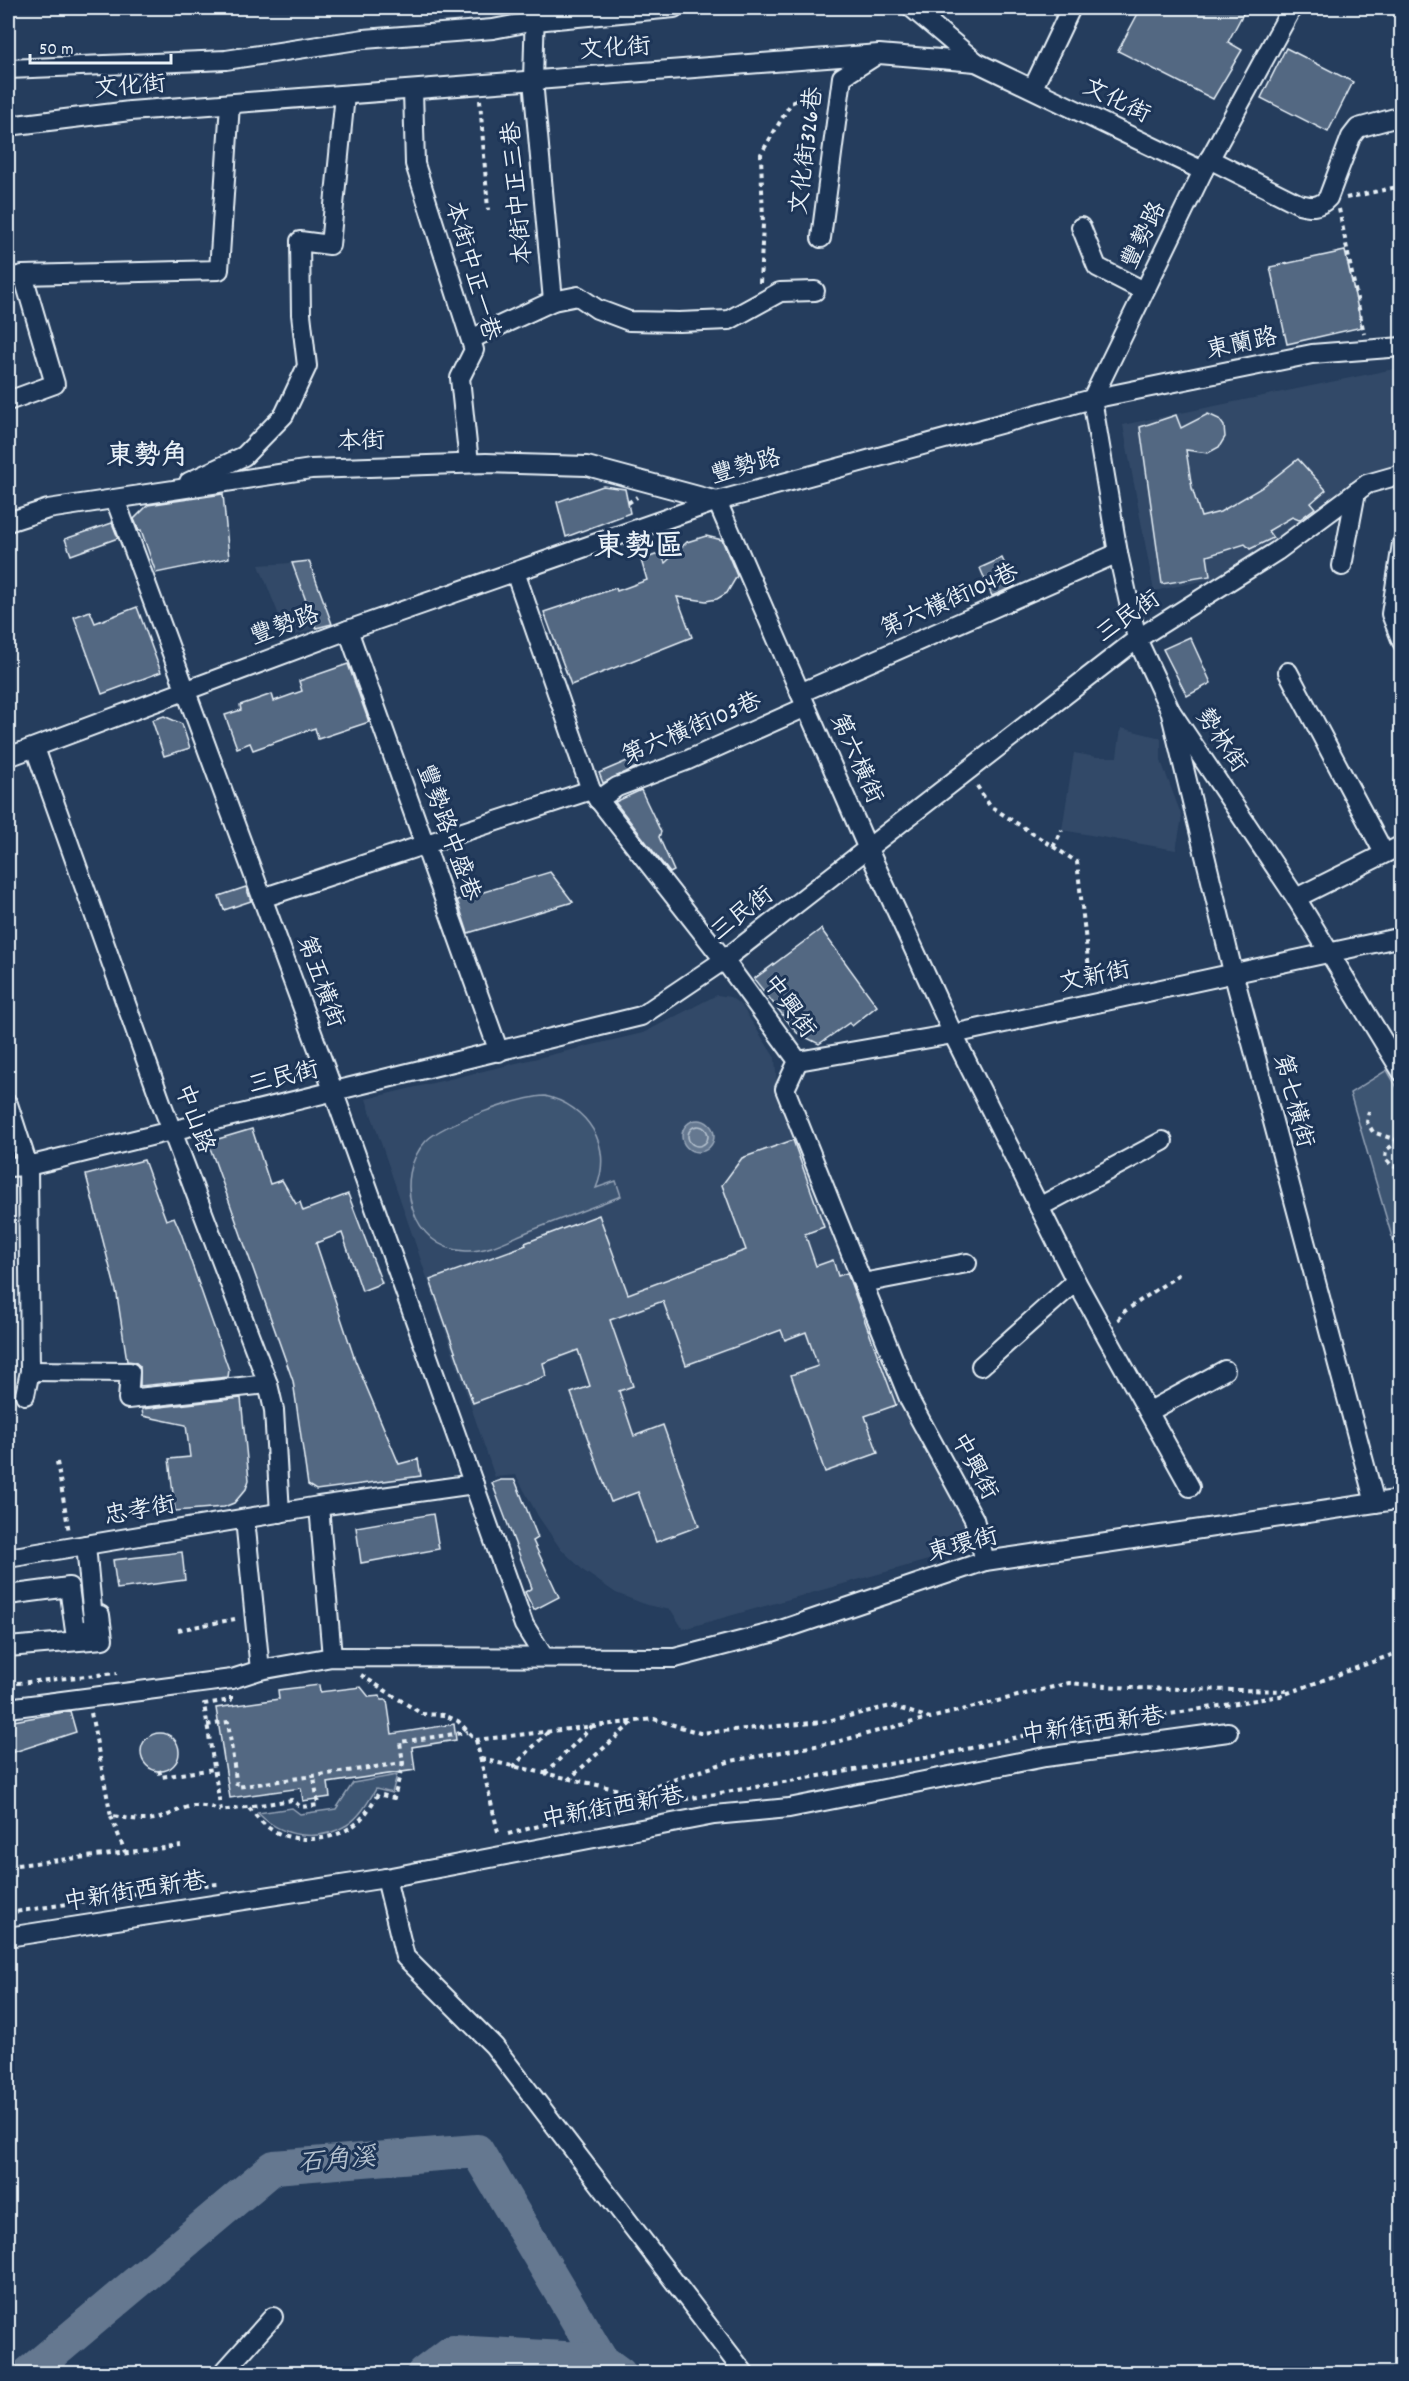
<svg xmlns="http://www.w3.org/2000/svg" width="1409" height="2381" viewBox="0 0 1409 2381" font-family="Dekko,'LXGW WenKai TC',sans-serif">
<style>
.built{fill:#334a68}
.green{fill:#3e5472;stroke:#93a2b5;stroke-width:1.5}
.water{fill:#657890;stroke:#99a8ba;stroke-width:1.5}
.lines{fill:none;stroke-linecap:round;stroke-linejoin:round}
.shore{stroke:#b4c1ce;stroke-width:1.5}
.river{stroke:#657890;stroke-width:34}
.building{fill:#536782;stroke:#e8f1f8;stroke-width:1.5}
.minor-casing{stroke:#e8f1f8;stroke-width:22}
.path{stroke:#e8f1f8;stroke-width:4;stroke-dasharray:4.5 4.5;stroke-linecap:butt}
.minor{stroke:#1d3557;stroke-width:18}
.labels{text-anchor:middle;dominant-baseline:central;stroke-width:6;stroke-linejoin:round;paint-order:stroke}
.street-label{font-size:24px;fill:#e8f1f8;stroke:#1d3557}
.water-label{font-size:26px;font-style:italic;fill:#b4c1ce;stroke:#1d3557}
.quarter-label{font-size:27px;font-weight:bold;fill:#e8f1f8;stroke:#1d3557}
.district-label{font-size:30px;font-weight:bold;fill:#e8f1f8;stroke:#1d3557}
</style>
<rect width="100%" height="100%" fill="#253d5d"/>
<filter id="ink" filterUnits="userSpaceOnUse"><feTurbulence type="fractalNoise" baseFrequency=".0167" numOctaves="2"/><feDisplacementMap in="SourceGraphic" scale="12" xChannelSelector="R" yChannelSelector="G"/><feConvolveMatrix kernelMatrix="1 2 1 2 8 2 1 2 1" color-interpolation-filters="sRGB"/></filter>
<g filter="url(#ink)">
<g class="built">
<polygon points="1394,369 1401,369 1401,463 1343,492 1274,546 1211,579 1154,591 1123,425"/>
<polygon points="292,563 316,628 288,638 259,565"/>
<polygon points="1121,728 1161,738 1161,761 1182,817 1176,850 1062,830 1074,753 1096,757 1117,757"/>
<polygon points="717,995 730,997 741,1005 775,1058 777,1090 967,1521 970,1541 960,1551 683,1629 671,1610 647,1605 616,1593 584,1571 560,1548 538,1516 516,1475 495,1477 366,1099 643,1033"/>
</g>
<g class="green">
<polygon points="1387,1070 1401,1094 1401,1268 1350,1093"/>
<path d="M545,1096C587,1105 614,1146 596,1188L616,1181L621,1196C590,1208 558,1220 527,1232C508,1240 487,1252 466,1251C411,1250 392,1177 426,1141C443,1123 521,1097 545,1096Z"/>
<path d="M397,1775L392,1793L376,1789C368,1802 360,1817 347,1825C318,1843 281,1837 258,1813L292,1808L300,1814L336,1809L353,1783Z"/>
</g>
<circle class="water" cx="698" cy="1136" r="16"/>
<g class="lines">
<circle class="shore" cx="698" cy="1136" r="10"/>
<g class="river">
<polyline points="28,2374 274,2167 477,2151 601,2360 620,2374"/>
<polyline points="423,2374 452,2352 601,2360"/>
</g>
</g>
<g class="building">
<polygon points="1141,8 1246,8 1228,42 1242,50 1213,99 1118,51"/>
<polygon points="1286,48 1353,82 1328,132 1261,98"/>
<polygon points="1345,251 1362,327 1287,344 1270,267"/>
<polygon points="1208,414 1219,419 1224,426 1225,437 1219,447 1208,453 1186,450 1192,488 1201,517 1220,512 1261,488 1298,459 1326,490 1311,503 1315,508 1299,520 1292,517 1268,531 1273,538 1250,549 1245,544 1207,556 1210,576 1162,584 1140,427 1176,415 1181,428"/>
<polygon points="603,486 625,489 630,513 566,537 557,502"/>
<polygon points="223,494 229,558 156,573 141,530 139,531 134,519 148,505"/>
<polygon points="112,523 118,538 71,555 65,539"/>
<polygon points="706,536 722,540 737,576 727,593 717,599 706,601 677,597 692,637 571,685 544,612 616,588 617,591 647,580 641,560 661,553 665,563 687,542"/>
<polygon points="1002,558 1015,586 992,596 980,568"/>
<polygon points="309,561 332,624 316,628 292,563"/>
<polygon points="137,607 161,672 102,694 74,617 90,611 95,623"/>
<polygon points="1190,637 1211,683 1187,696 1163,649"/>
<polygon points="348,664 369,722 318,739 315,728 253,750 250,743 237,748 225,715 241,710 240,705 272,694 274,701 302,691 299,681"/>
<polygon points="164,716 182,724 190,748 164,756 152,720"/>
<polygon points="634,758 637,767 603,783 599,773"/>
<polygon points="641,790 661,832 659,837 674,871 670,873 615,802"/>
<polygon points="550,872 573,902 468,933 457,900"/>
<polygon points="246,887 251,901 224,910 219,896"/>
<polygon points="821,929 877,1006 852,1026 849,1023 819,1044 797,1033 754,979"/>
<polygon points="252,1129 270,1184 282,1180 296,1204 300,1202 303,1211 348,1194 382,1283 362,1291 342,1233 316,1243 355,1360 399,1464 418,1459 421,1476 316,1490 308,1485 293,1381 208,1142"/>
<polygon points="793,1140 824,1227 805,1234 816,1266 833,1260 838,1276 847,1273 896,1405 865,1416 878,1453 825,1472 791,1375 818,1366 806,1332 785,1340 781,1330 686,1365 663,1301 610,1320 633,1386 619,1391 634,1436 663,1425 699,1526 656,1542 638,1492 611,1502 571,1393 590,1386 578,1350 543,1363 546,1376 473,1403 430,1280 526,1245 525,1243 599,1215 628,1294 746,1250 722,1185 742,1158"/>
<polygon points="144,1160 166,1220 174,1217 181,1233 229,1370 228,1377 140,1386 140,1366 135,1362 127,1361 117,1295 86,1175"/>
<polygon points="241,1398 249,1480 246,1489 234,1503 224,1507 175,1511 169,1459 190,1457 186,1425 143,1416 142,1409"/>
<polygon points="501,1480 515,1480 538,1538 533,1541 559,1597 534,1610 525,1592 532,1588 492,1483"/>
<polygon points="433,1514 439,1549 361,1563 356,1527"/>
<polygon points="182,1552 185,1580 117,1589 113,1560"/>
<polygon points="319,1685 320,1692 361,1687 369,1697 380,1696 381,1700 387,1700 392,1734 454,1724 456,1740 412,1747 415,1770 328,1783 330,1797 303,1801 301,1788 230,1798 216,1708 279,1699 278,1690"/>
<polygon points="70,1711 76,1732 8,1754 8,1722"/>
<circle cx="160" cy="1752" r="19"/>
</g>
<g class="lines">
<g class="minor-casing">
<g id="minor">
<polyline points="535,8 533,80 553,301"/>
<polyline points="912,8 976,62"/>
<polyline points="8,69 226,60 364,39 493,29 535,21 674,8"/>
<polyline points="1033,88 1071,8"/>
<polyline points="413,90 415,164 474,350 460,378 469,463"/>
<polyline points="8,126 130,111 879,54 976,62 1203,171"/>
<path d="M1209,159L1299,204C1311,207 1319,208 1328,198L1351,137L1358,128L1402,116"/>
<polyline points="1081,227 1097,267 1144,291"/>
<polyline points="821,238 842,77 875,56"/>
<polyline points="8,278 23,275 219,270 230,104"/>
<polyline points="471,339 553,301 578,296 597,309 629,321 679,322 729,320 780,292 815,291"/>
<polyline points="1092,399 1118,553 1137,639 1170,710 1296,898 1402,1072"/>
<polyline points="1092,399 1203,171 1292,8"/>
<polyline points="8,401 55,384 23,275"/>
<polyline points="189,482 244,456 284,415 307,366 301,314 300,241 330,245 345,95"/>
<polyline points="115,499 325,1068 524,1625 544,1657"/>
<polyline points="8,522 48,509 311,469 486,463 587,466 717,501 867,847 953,1034 1076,1281 1190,1487"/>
<polyline points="1402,544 1391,614 1402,642"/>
<polyline points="1342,566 1356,492"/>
<polyline points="515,572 591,790 724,960 798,1061 785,1089 910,1401 974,1519 985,1561"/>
<polyline points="348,630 499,1052"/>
<polyline points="1288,672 1384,853"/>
<polyline points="800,693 1118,553"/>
<polyline points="1170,710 1233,972 1375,1503"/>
<polyline points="35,748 161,1102 268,1384 274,1410 280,1513"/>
<polyline points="8,757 348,630 717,501 1092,399 1312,354 1402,347"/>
<polyline points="598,800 617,787 688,760 806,707"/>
<polyline points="262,898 591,790"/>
<polyline points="1296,898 1402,845"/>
<polyline points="798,1061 953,1034 1402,937"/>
<polyline points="8,1104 28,1166 30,1371 25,1395"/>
<polyline points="8,1167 28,1166 641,1016 724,960 1137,639 1277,551 1367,484 1402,474"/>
<polyline points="1039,1207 1163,1141"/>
<polyline points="863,1283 967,1263"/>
<polyline points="981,1366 1076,1281"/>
<polyline points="30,1371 130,1372 128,1399 268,1384"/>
<polyline points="1150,1411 1225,1370"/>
<polyline points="319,1506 332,1657"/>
<polyline points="245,1519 260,1670"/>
<polyline points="8,1558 319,1506 474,1484"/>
<polyline points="8,1595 69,1587 75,1631 94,1630 86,1545"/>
<polyline points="8,1647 103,1639 100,1615"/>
<polyline points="8,1708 232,1679 260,1670 332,1657 675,1658 772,1633 985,1561 1402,1499"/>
<polyline points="386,1878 405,1957 494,2046 745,2374"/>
<polyline points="8,1937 386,1878 714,1815 789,1808 1045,1757 1228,1732"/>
<polyline points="222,2374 273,2317"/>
</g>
</g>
<g class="path">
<polyline points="480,100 488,210"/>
<polyline points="1346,198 1402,186"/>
<polyline points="1339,209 1364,334"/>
<polyline points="760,283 763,224 761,154 791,103 823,87"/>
<polyline points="628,503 637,497"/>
<polyline points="977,786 990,806 1077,862 1091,987"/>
<polyline points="1053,847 1062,830"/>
<polyline points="1369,1111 1367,1122 1373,1132 1402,1142"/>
<polyline points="1399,1141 1386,1150 1385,1158 1391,1165 1402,1170"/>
<polyline points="1118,1320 1125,1311 1181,1273"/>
<polyline points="57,1462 69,1532"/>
<polyline points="178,1630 235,1619"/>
<polyline points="361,1675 422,1714 444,1715 458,1721 476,1740 654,1719 700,1733 823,1722 891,1706 930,1718 1069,1683 1130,1688 1289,1691"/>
<polyline points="8,1684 117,1673"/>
<polyline points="231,1696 231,1700 204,1704 221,1811 292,1800 301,1807 318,1805 314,1777"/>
<path d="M91,1713L111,1816C122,1817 133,1820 144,1820C177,1820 183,1795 221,1811"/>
<polyline points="207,1725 228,1722 237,1787 403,1763 400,1742 468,1732"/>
<polyline points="476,1740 499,1836"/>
<polyline points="481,1759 633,1793 731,1761 832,1743 928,1718"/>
<polyline points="513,1767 548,1732"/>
<polyline points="159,1770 161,1777 214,1769"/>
<polyline points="545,1774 592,1726"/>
<polyline points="568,1780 633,1722"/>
<path d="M249,1808C254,1813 259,1820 265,1825C286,1843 325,1843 348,1829C362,1822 370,1807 378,1794L394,1798L403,1763"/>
<polyline points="111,1816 125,1852"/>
<polyline points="508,1834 558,1821 941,1755 1048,1730 1121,1722 1280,1696 1402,1651"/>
<polyline points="8,1866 181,1846"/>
<polyline points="8,1913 179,1887 218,1884"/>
</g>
<use href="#minor" class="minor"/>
</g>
</g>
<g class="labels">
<g class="street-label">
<text transform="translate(615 50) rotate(-4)">文化街</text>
<text transform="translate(130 88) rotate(-5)">文化街</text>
<text transform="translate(1116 102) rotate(26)">文化街</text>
<text transform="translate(808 151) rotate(-83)">文化街326巷</text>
<text transform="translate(519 193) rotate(-95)">本街中正三巷</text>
<text transform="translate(1145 236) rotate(-64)">豐勢路</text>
<text transform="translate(471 271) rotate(74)">本街中正一巷</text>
<text transform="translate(1242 345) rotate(-12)">東蘭路</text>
<text transform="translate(361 443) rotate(-2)">本街</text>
<text transform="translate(746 468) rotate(-16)">豐勢路</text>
<text transform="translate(950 602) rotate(-24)">第六橫街104巷</text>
<text transform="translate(1129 618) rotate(-35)">三民街</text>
<text transform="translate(285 627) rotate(-20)">豐勢路</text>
<text transform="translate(692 730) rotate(-23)">第六橫街103巷</text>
<text transform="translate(1220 741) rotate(56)">勢林街</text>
<text transform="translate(855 759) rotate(66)">第六橫街</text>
<text transform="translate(447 833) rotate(70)">豐勢路中盛巷</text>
<text transform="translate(743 915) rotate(-38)">三民街</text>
<text transform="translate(1095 978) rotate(-12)">文新街</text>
<text transform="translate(319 982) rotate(70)">第五橫街</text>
<text transform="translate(788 1007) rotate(54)">中興街</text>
<text transform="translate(284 1079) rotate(-14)">三民街</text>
<text transform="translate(1292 1101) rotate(75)">第七橫街</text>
<text transform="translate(193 1119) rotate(70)">中山路</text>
<text transform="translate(973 1467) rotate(62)">中興街</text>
<text transform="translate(140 1512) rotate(-10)">忠孝街</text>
<text transform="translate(963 1546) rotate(-15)">東環街</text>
<text transform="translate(1093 1727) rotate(-8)">中新街西新巷</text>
<text transform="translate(613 1809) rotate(-10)">中新街西新巷</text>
<text transform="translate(135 1893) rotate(-9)">中新街西新巷</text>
</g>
<g class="water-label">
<text transform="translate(337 2162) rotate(-5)">石角溪</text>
</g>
<g class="quarter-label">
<text x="147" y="457">東勢角</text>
</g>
<g class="district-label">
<text x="639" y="549">東勢區</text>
</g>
</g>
<rect width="1409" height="2381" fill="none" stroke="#1d3557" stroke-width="30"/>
<rect x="15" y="15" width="1379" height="2351" fill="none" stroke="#e8f1f8" stroke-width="2" filter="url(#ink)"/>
<path d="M30 54v9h141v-9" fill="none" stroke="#e8f1f8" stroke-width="3"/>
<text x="39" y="54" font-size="18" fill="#e8f1f8" stroke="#1d3557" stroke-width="4.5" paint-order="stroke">50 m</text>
</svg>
